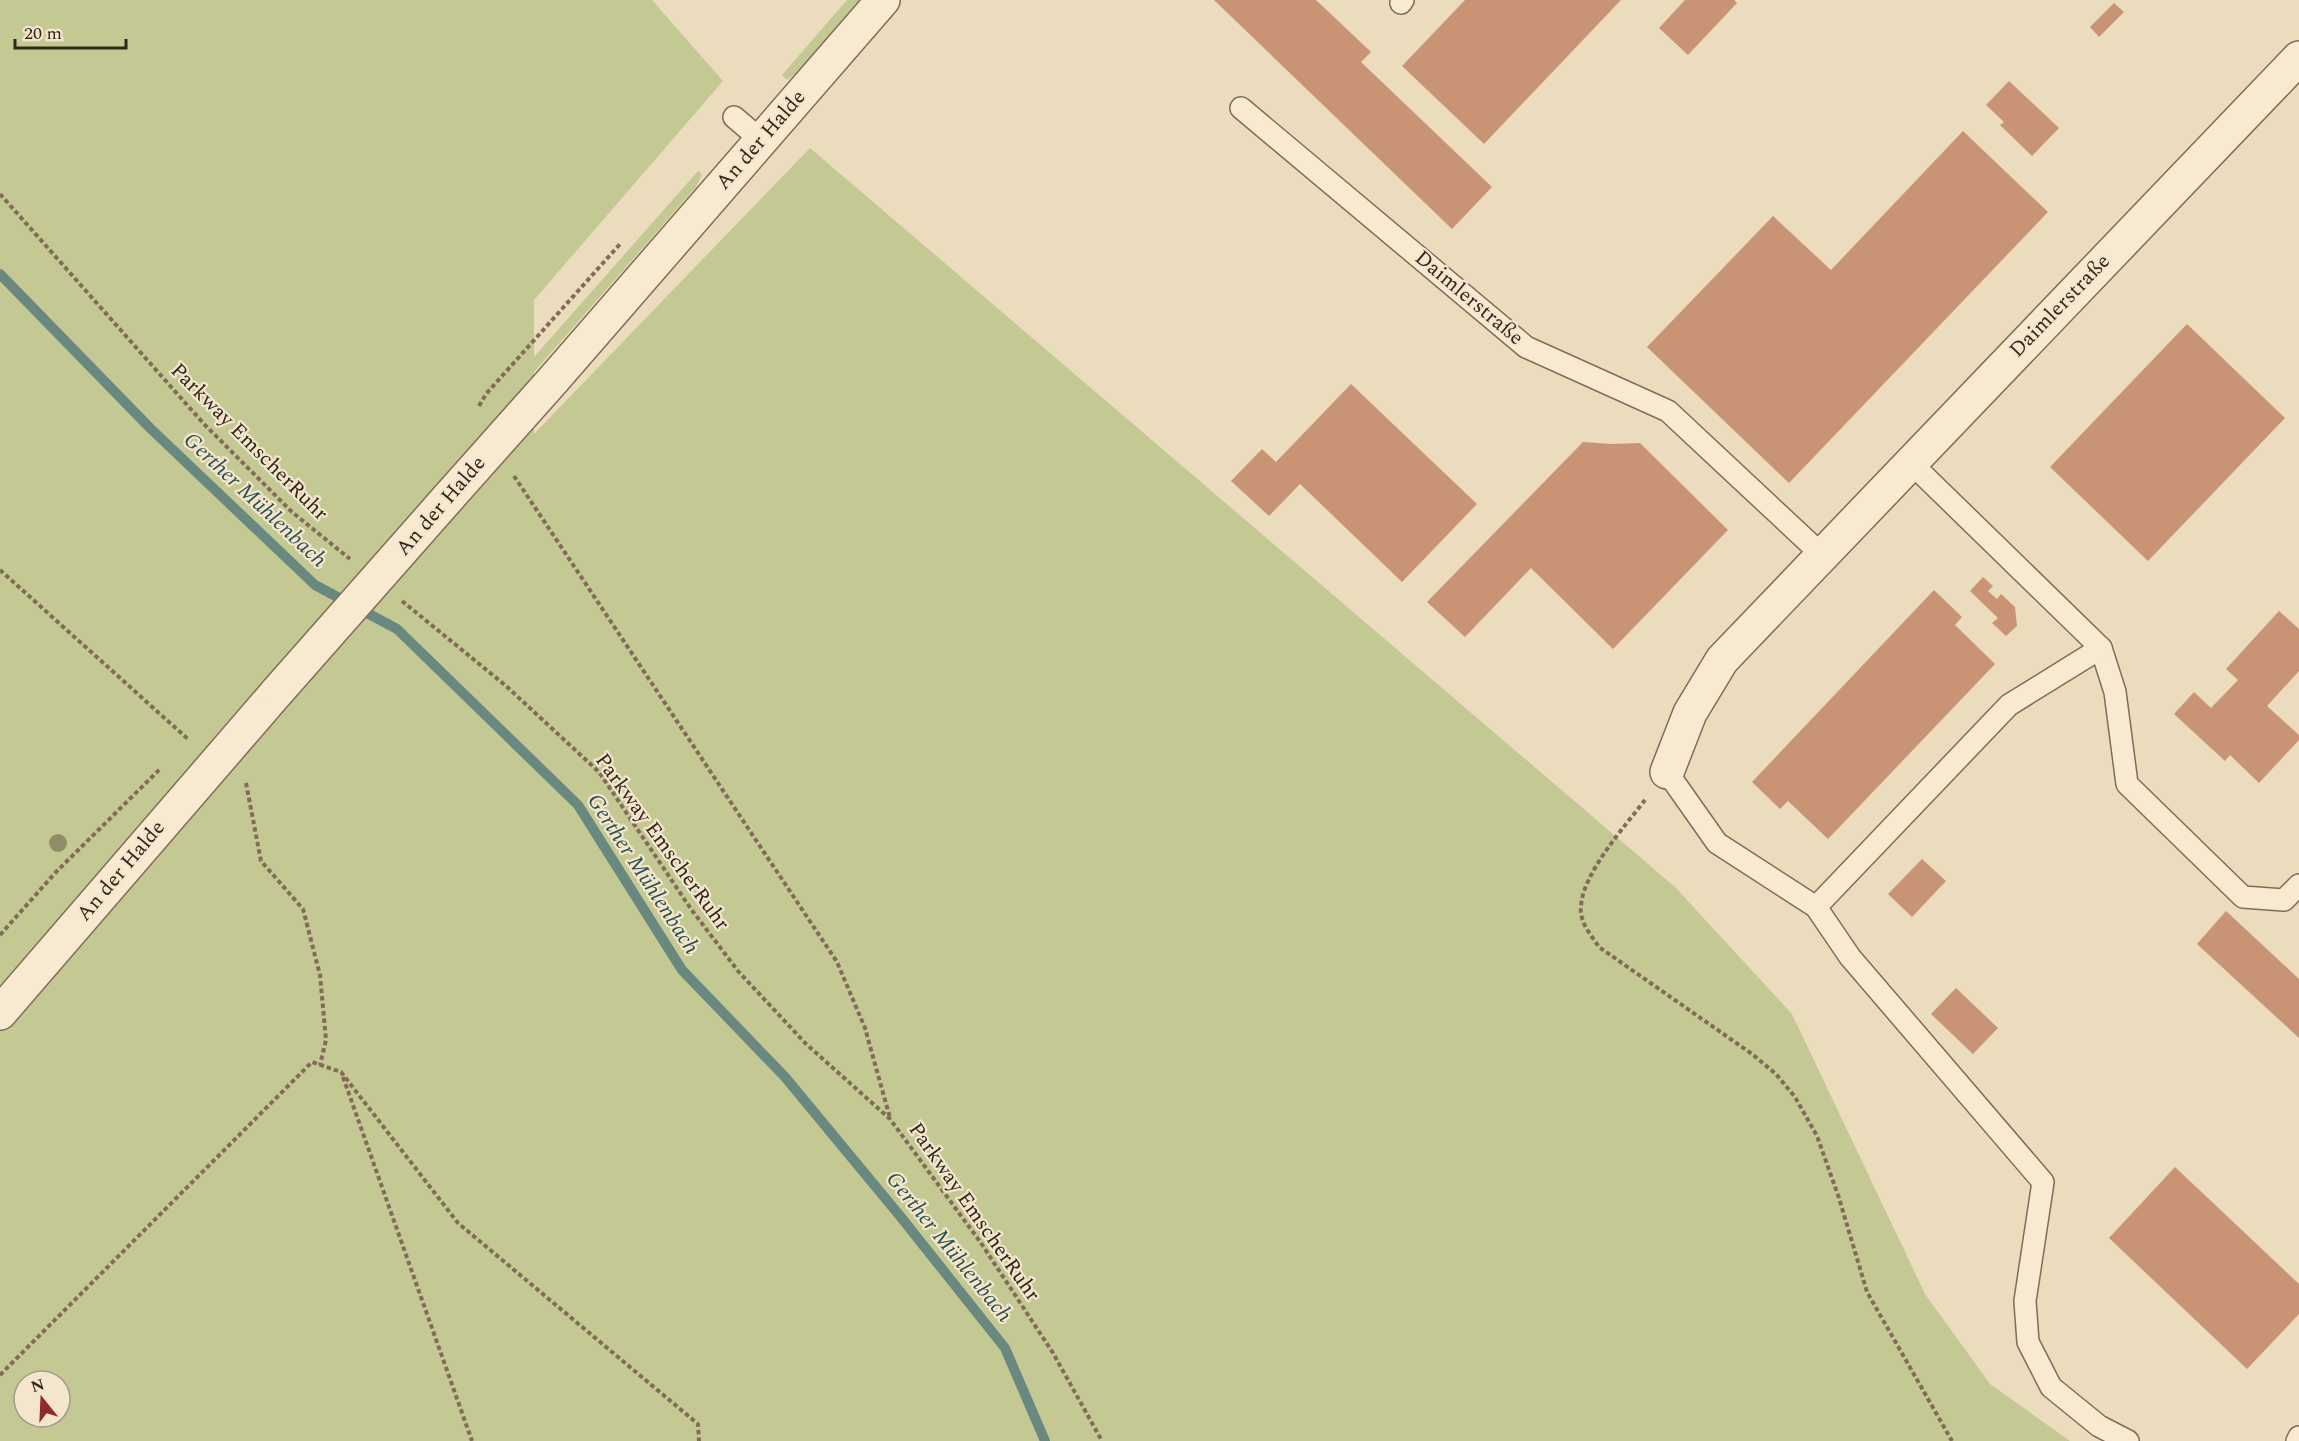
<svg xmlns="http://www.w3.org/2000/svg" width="2299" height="1441" viewBox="0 0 2299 1441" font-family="Spectral,serif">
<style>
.green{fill:#c4c893;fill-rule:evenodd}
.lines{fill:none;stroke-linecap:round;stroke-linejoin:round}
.stream{stroke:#698980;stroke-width:10}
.building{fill:#c89475}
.service-casing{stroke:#826c58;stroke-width:24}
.minor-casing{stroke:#826c58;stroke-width:36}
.tertiary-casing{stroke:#826c58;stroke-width:36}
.path{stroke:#826c58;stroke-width:4;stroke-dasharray:4.5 3;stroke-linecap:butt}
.service{stroke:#f7ead0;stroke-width:21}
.minor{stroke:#f7ead0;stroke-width:33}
.tertiary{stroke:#f7ead0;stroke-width:33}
.tertiary-bridge-casing{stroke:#826c58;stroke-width:36;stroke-linecap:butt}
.tertiary-bridge{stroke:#f7ead0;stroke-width:33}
.tree{fill:#908e69}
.labels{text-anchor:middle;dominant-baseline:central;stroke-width:4.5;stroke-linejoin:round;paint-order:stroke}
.street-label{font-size:21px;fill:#32261c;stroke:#f3e6cd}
.water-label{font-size:22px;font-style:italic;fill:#2b514d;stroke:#f3e6cd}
</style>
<rect width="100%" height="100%" fill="#ebdcbe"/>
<g class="green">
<path d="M0,0H652L723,81L534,300V357L698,171L702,174L696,187L534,372V434L810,148L1675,887L1792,1014L1925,1294L1990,1384L2070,1441H0ZM24,1381H60V1417H24Z"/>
<polygon points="847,0 860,0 800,70 787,80 782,75"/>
</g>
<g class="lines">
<polyline class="stream" points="0,274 150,428 315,585 397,629 578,805 682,970 785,1077 900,1216 1005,1348 1045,1441"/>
</g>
<g class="building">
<polygon points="1214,0 1316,0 1371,52 1361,62 1492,187 1452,229"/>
<polygon points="1465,0 1621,0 1484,144 1402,66"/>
<polygon points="1685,0 1734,0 1737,3 1688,55 1659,28"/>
<polygon points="2114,3 2124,12 2099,37 2090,27"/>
<polygon points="2009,81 2059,128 2032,156 2000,125 2004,122 1986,105"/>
<polygon points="1963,131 2048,212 1789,483 1647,347 1773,216 1831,270"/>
<polygon points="2187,324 2285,418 2148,561 2050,467"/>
<polygon points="1351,384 1477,504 1402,582 1300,484 1269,516 1231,481 1262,449 1276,462"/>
<polygon points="1583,442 1612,444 1640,443 1728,530 1613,649 1531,568 1465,637 1427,602"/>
<polygon points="1983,577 1993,586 1988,591 1997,599 2001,594 2015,607 2017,626 2006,636 1992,623 1998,618 1970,591"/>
<polygon points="1934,590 1962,617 1955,625 1995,664 1828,839 1788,801 1780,809 1752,782"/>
<polygon points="2279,611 2299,629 2299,671 2267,706 2299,735 2299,740 2259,783 2230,755 2225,761 2174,714 2194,692 2211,708 2238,680 2226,669"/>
<polygon points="1922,859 1946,881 1912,917 1888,894"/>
<polygon points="2226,911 2299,979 2299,1038 2197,944"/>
<polygon points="1956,988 1998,1028 1973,1054 1931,1014"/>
<polygon points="2175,1167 2299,1284 2299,1314 2247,1369 2109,1238"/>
</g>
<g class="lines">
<g class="service-casing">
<g id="service">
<polyline points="1401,3 1403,0"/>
<polyline points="1241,108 1526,347 1668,411 1821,554"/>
<polyline points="734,117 761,140"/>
<polyline points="1910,462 2101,648 2115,692 2127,784 2243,897 2284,900 2299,885"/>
<polyline points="1667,772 1717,843 1816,907 1850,957 2043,1182 2025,1301 2028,1342 2051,1387 2099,1426 2128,1441"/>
<polyline points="1816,907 2009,705 2101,648"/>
<polyline points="2297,1441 2299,1437"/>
</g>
</g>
<g class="minor-casing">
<polyline id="minor" points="1667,772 1690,713 1722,660 2299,58"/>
</g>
<g class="tertiary-casing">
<g id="tertiary">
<polyline points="448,498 554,379 883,0"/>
<polyline points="0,1013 277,692"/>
</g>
</g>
<g class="path">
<polyline points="0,194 204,424 292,512 350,559"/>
<polyline points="479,406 486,394 620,244"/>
<polyline points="514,476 837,962 865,1028 890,1118"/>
<polyline points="0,570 189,740"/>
<polyline points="402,601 505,685 599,772 691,909 738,971 806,1044 890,1119 981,1243 1053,1353 1102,1441"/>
<polyline points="246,783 261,861 303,909 320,975 326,1040 320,1065"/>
<path d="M1645,800C1625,826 1583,873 1581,906C1579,922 1591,935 1599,947L1752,1054L1776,1074L1795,1097L1817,1136L1839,1198L1867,1292L1952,1441"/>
<polyline points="0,935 56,872 160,769"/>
<polyline points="343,1077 472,1441"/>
<polyline points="0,1375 312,1062 341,1072 458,1223 698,1424 699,1441"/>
</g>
<use href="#service" class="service"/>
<use href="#minor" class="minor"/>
<use href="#tertiary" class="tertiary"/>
<g class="tertiary-bridge-casing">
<polyline id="tertiary-bridge" points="277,692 448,498"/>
</g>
<use href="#tertiary-bridge" class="tertiary-bridge"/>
</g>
<circle class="tree" cx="58" cy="843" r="9"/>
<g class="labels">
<g class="street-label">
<text transform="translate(761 140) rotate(-49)">An der Halde</text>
<text transform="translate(1469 298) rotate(40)">Daimlerstraße</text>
<text transform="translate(2060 306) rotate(-46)">Daimlerstraße</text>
<text transform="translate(249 442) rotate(45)">Parkway EmscherRuhr</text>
<text transform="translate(441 506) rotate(-49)">An der Halde</text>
<text transform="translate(662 842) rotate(54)">Parkway EmscherRuhr</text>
<text transform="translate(121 871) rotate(-50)">An der Halde</text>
<text transform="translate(974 1212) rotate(55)">Parkway EmscherRuhr</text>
</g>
<g class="water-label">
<text transform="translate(255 500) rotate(43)">Gerther Mühlenbach</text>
<text transform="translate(643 874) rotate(57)">Gerther Mühlenbach</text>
<text transform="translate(949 1247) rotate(51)">Gerther Mühlenbach</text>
</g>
</g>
<g transform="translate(42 1399) rotate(342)"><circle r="28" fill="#f3e6cd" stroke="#a69986" stroke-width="1.5"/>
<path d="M0-4.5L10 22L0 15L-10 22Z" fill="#8e2b30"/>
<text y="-9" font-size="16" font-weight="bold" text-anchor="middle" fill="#32261c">N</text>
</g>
<path d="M15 39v9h111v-9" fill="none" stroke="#32261c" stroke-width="3"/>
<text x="24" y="39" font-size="18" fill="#32261c" stroke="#f3e6cd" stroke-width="4.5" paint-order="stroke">20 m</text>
</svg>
